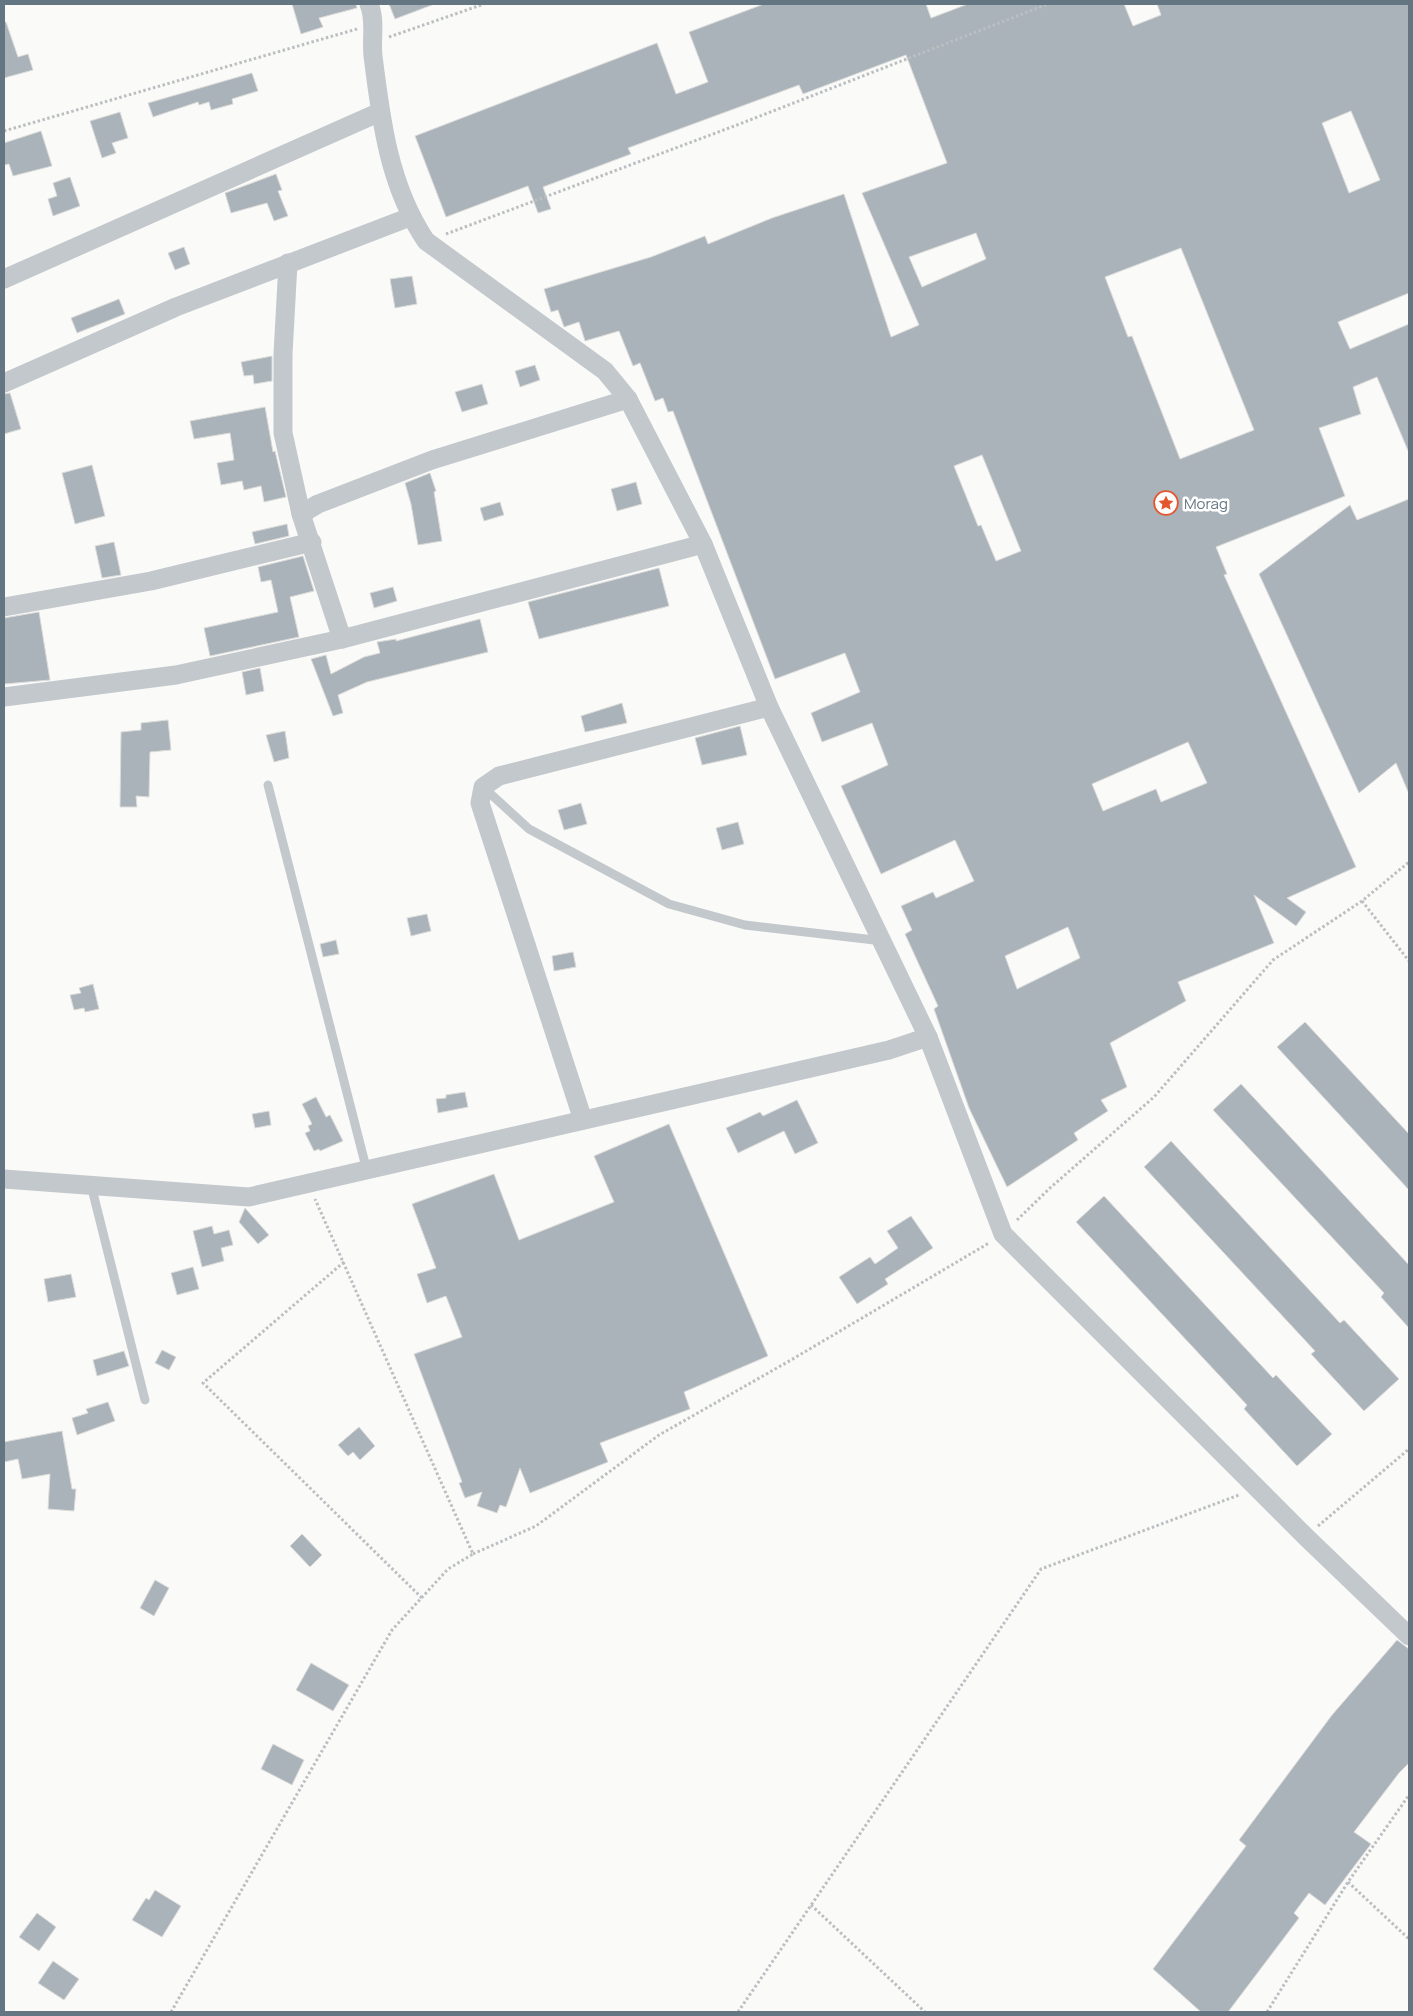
<svg xmlns="http://www.w3.org/2000/svg" width="1413" height="2016" viewBox="0 0 1413 2016" font-family="Manrope,sans-serif">
<style>
.building{fill:#aab3b9;stroke:#dcdcda;fill-rule:evenodd}
.lines{fill:none;stroke-linecap:round;stroke-linejoin:round}
.path{stroke:#bbbfc2;stroke-width:3;stroke-dasharray:2.5 2.5;stroke-linecap:butt}
.lane{stroke:#c3c8cc;stroke-width:9}
.street{stroke:#c3c8cc;stroke-width:19}
.labels{text-anchor:middle;dominant-baseline:central;stroke-width:5;stroke-linejoin:round;paint-order:stroke}
.poi-label{font-size:15px;fill:#657683;stroke:#fff;text-anchor:start}
</style>
<rect width="100%" height="100%" fill="#fafaf8"/>
<g class="building">
<polygon points="292,4 356,4 357,8 319,18 323,27 301,34"/>
<polygon points="389,4 432,4 432,5 395,19"/>
<path d="M764,4H926L931,18L968,4H1124L1133,26L1161,15L1157,4H1409V293L1338,322L1350,349L1409,324V453L1377,377L1353,387L1361,414L1319,428L1345,496L1216,547L1227,574L1224,575L1356,867L1287,898L1306,912L1296,926L1254,895L1274,943L1178,982L1186,1001L1110,1043L1127,1087L1101,1100L1108,1111L1074,1133L1078,1140L1007,1187L969,1108L934,1009L938,1006L905,934L912,930L901,906L933,892L936,898L974,881L955,840L881,874L841,786L888,765L872,723L822,742L811,713L860,692L845,653L775,679L673,411L668,412L663,398L655,401L640,363L633,366L619,331L585,341L579,322L564,327L558,310L551,312L544,289L651,257L705,236L708,244L772,218L844,194L891,337L919,325L862,193L947,163L906,55L803,94L799,85L628,148L631,154L543,187L551,209L538,213L528,186L446,217L415,136L657,43L676,94L708,82L689,32ZM1351,111L1380,180L1349,193L1322,123ZM976,233L986,259L922,287L909,257ZM1181,248L1254,430L1180,459L1132,336L1128,337L1105,277ZM982,455L1021,551L996,561L981,525L978,526L954,466ZM1188,742L1207,783L1161,802L1156,789L1103,811L1092,784ZM1068,927L1080,958L1017,989L1005,956Z"/>
<polygon points="4,22 6,22 18,57 28,54 33,70 4,78"/>
<polygon points="252,73 258,91 232,99 233,104 211,110 209,102 199,105 198,102 153,117 148,103"/>
<polygon points="120,112 128,138 112,143 116,153 102,158 90,121"/>
<polygon points="41,131 52,166 13,176 9,164 4,165 4,143"/>
<polygon points="276,174 282,190 278,191 288,216 274,221 267,203 231,213 225,193"/>
<polygon points="70,177 80,206 53,216 48,199 57,196 53,183"/>
<polygon points="184,247 190,264 175,270 168,253"/>
<polygon points="412,276 417,304 395,308 390,279"/>
<polygon points="119,299 125,314 77,333 71,318"/>
<polygon points="272,356 272,381 254,384 253,375 244,376 241,362"/>
<polygon points="535,365 540,380 520,387 515,371"/>
<polygon points="482,384 488,404 462,412 455,392"/>
<polygon points="10,393 21,429 4,434 4,394"/>
<polygon points="265,407 273,452 275,451 286,497 264,502 261,486 244,490 242,481 221,485 217,463 234,460 230,433 194,439 190,421"/>
<polygon points="92,465 105,516 75,524 62,473"/>
<polygon points="430,473 436,491 434,492 442,541 418,545 411,504 405,483"/>
<polygon points="636,482 642,504 617,511 611,489"/>
<polygon points="1409,499 1409,794 1396,763 1359,793 1259,574 1350,505 1357,520"/>
<polygon points="500,502 504,515 484,521 480,508"/>
<polygon points="287,524 289,536 255,544 252,532"/>
<polygon points="114,542 121,575 102,578 95,546"/>
<polygon points="303,556 314,591 290,597 299,637 210,656 204,628 278,612 271,580 261,582 258,567"/>
<polygon points="659,568 669,606 539,639 528,602"/>
<polygon points="393,587 397,601 374,608 370,593"/>
<polygon points="39,612 50,680 4,684 4,618"/>
<polygon points="480,619 488,652 367,682 338,695 343,713 333,716 311,659 326,655 331,674 364,657 380,653 377,642 396,639 396,641"/>
<polygon points="260,668 264,691 246,695 242,672"/>
<polygon points="622,703 627,723 585,732 581,716"/>
<polygon points="168,720 171,750 150,752 149,797 136,796 137,807 120,807 121,732 141,730 141,723"/>
<polygon points="740,726 747,755 702,765 695,738"/>
<polygon points="285,731 289,758 274,762 266,735"/>
<polygon points="581,803 587,824 564,830 558,810"/>
<polygon points="738,822 744,844 722,850 716,828"/>
<polygon points="427,914 431,931 411,936 407,918"/>
<polygon points="336,940 339,954 323,957 320,944"/>
<polygon points="573,952 576,967 554,971 552,956"/>
<polygon points="93,984 99,1009 85,1012 84,1008 74,1010 70,995 81,993 79,988"/>
<polygon points="1305,1022 1409,1134 1409,1190 1277,1047"/>
<polygon points="1241,1084 1409,1265 1409,1328 1381,1297 1384,1293 1213,1110"/>
<polygon points="465,1092 468,1107 438,1113 436,1099 446,1098 446,1095"/>
<polygon points="316,1097 326,1117 330,1115 343,1141 320,1151 319,1149 314,1151 305,1133 310,1131 308,1126 312,1124 302,1104"/>
<polygon points="797,1100 818,1143 795,1154 784,1131 738,1153 726,1128 760,1112 763,1116"/>
<polygon points="269,1111 271,1125 255,1128 252,1114"/>
<polygon points="669,1124 768,1356 684,1392 690,1409 600,1443 608,1462 530,1493 520,1468 506,1507 500,1505 497,1513 477,1506 482,1492 465,1498 459,1483 462,1482 414,1354 462,1337 446,1296 427,1303 417,1274 436,1268 412,1204 494,1174 519,1240 614,1202 594,1156"/>
<polygon points="1171,1141 1340,1323 1344,1320 1399,1379 1364,1411 1311,1354 1315,1351 1144,1167"/>
<polygon points="1104,1196 1273,1378 1276,1375 1332,1434 1297,1466 1244,1409 1247,1405 1076,1222"/>
<polygon points="245,1208 269,1235 258,1244 239,1222"/>
<polygon points="911,1216 933,1248 885,1279 888,1284 857,1304 839,1277 870,1257 875,1264 898,1248 887,1231"/>
<polygon points="212,1226 214,1234 229,1230 233,1245 221,1248 224,1261 202,1267 193,1231"/>
<polygon points="193,1267 199,1289 177,1295 171,1273"/>
<polygon points="71,1274 76,1297 48,1302 44,1279"/>
<polygon points="162,1350 176,1357 169,1370 155,1363"/>
<polygon points="124,1351 129,1366 97,1376 93,1360"/>
<polygon points="108,1402 115,1421 77,1435 72,1418 88,1413 86,1409"/>
<polygon points="359,1427 375,1446 360,1460 353,1452 348,1456 338,1445"/>
<polygon points="62,1431 72,1489 76,1489 74,1511 48,1509 50,1474 22,1479 18,1459 4,1462 4,1442"/>
<polygon points="302,1534 322,1555 310,1567 290,1546"/>
<polygon points="155,1580 169,1588 154,1616 140,1608"/>
<polygon points="1397,1640 1409,1649 1409,1763 1399,1773 1354,1832 1371,1844 1325,1905 1309,1893 1294,1913 1299,1918 1228,2012 1201,2012 1153,1969 1246,1846 1239,1840 1332,1715"/>
<polygon points="311,1663 349,1685 333,1711 296,1690"/>
<polygon points="273,1744 304,1760 292,1785 261,1769"/>
<polygon points="155,1890 181,1906 162,1937 132,1920 146,1898 149,1900"/>
<polygon points="37,1913 56,1927 39,1951 19,1937"/>
<polygon points="53,1961 79,1979 64,2000 38,1983"/>
</g>
<g class="lines">
<g class="path">
<polyline points="389,37 484,4"/>
<polyline points="4,131 357,29"/>
<polyline points="446,234 737,125 1048,4"/>
<polyline points="1362,901 1409,961"/>
<polyline points="1017,1220 1050,1188 1154,1097 1273,960 1362,901 1409,862"/>
<polyline points="344,1262 203,1383 422,1598"/>
<polyline points="1318,1526 1409,1449"/>
<polyline points="473,1554 536,1526 659,1435 791,1360 989,1243"/>
<polyline points="1348,1882 1409,1939"/>
<polyline points="811,1905 925,2012"/>
<polyline points="171,2012 392,1630 448,1569 473,1554 315,1199"/>
<polyline points="738,2012 1041,1569 1239,1495"/>
<polyline points="1267,2012 1348,1882 1409,1795"/>
</g>
<g class="lane">
<polyline points="268,785 367,1171"/>
<polyline points="483,787 529,829 669,904 745,925 883,941"/>
<polyline points="91,1185 145,1400"/>
</g>
<g class="street">
<path d="M369,4C376,20 371,39 373,56C381,121 389,186 426,241L605,371L628,399L703,544L769,707L928,1037L1003,1234L1306,1537L1409,1636"/>
<polyline points="288,263 283,354 283,433 301,514 342,639"/>
<polyline points="4,279 380,112"/>
<polyline points="4,383 176,307 410,217"/>
<polyline points="301,514 318,504 432,460 628,399"/>
<polyline points="4,607 151,581 312,542"/>
<polyline points="4,697 176,675 342,639 703,544"/>
<polyline points="583,1120 480,803 483,787 499,776 769,707"/>
<polyline points="4,1179 249,1197 889,1050 928,1037"/>
</g>
</g>
<defs>
<g id="sight-ring" transform="scale(1.25)"><circle r="9.5" fill="#fff" stroke="#e4572e" stroke-width="1.5"/><path d="M0-6L1.8-2.2L6-1.7L2.9 1.2L3.7 5.4L0 3.3L-3.7 5.4L-2.9 1.2L-6-1.7L-1.8-2.2Z" fill="#e4572e"/></g>
</defs>
<g fill-rule="evenodd">
<use href="#sight-ring" x="1166" y="503"/>
</g>
<g class="labels">
<g class="poi-label">
<text x="1184" y="503">Morag</text>
</g>
</g>
<rect width="1413" height="2016" fill="none" stroke="#657683" stroke-width="10"/>
</svg>
